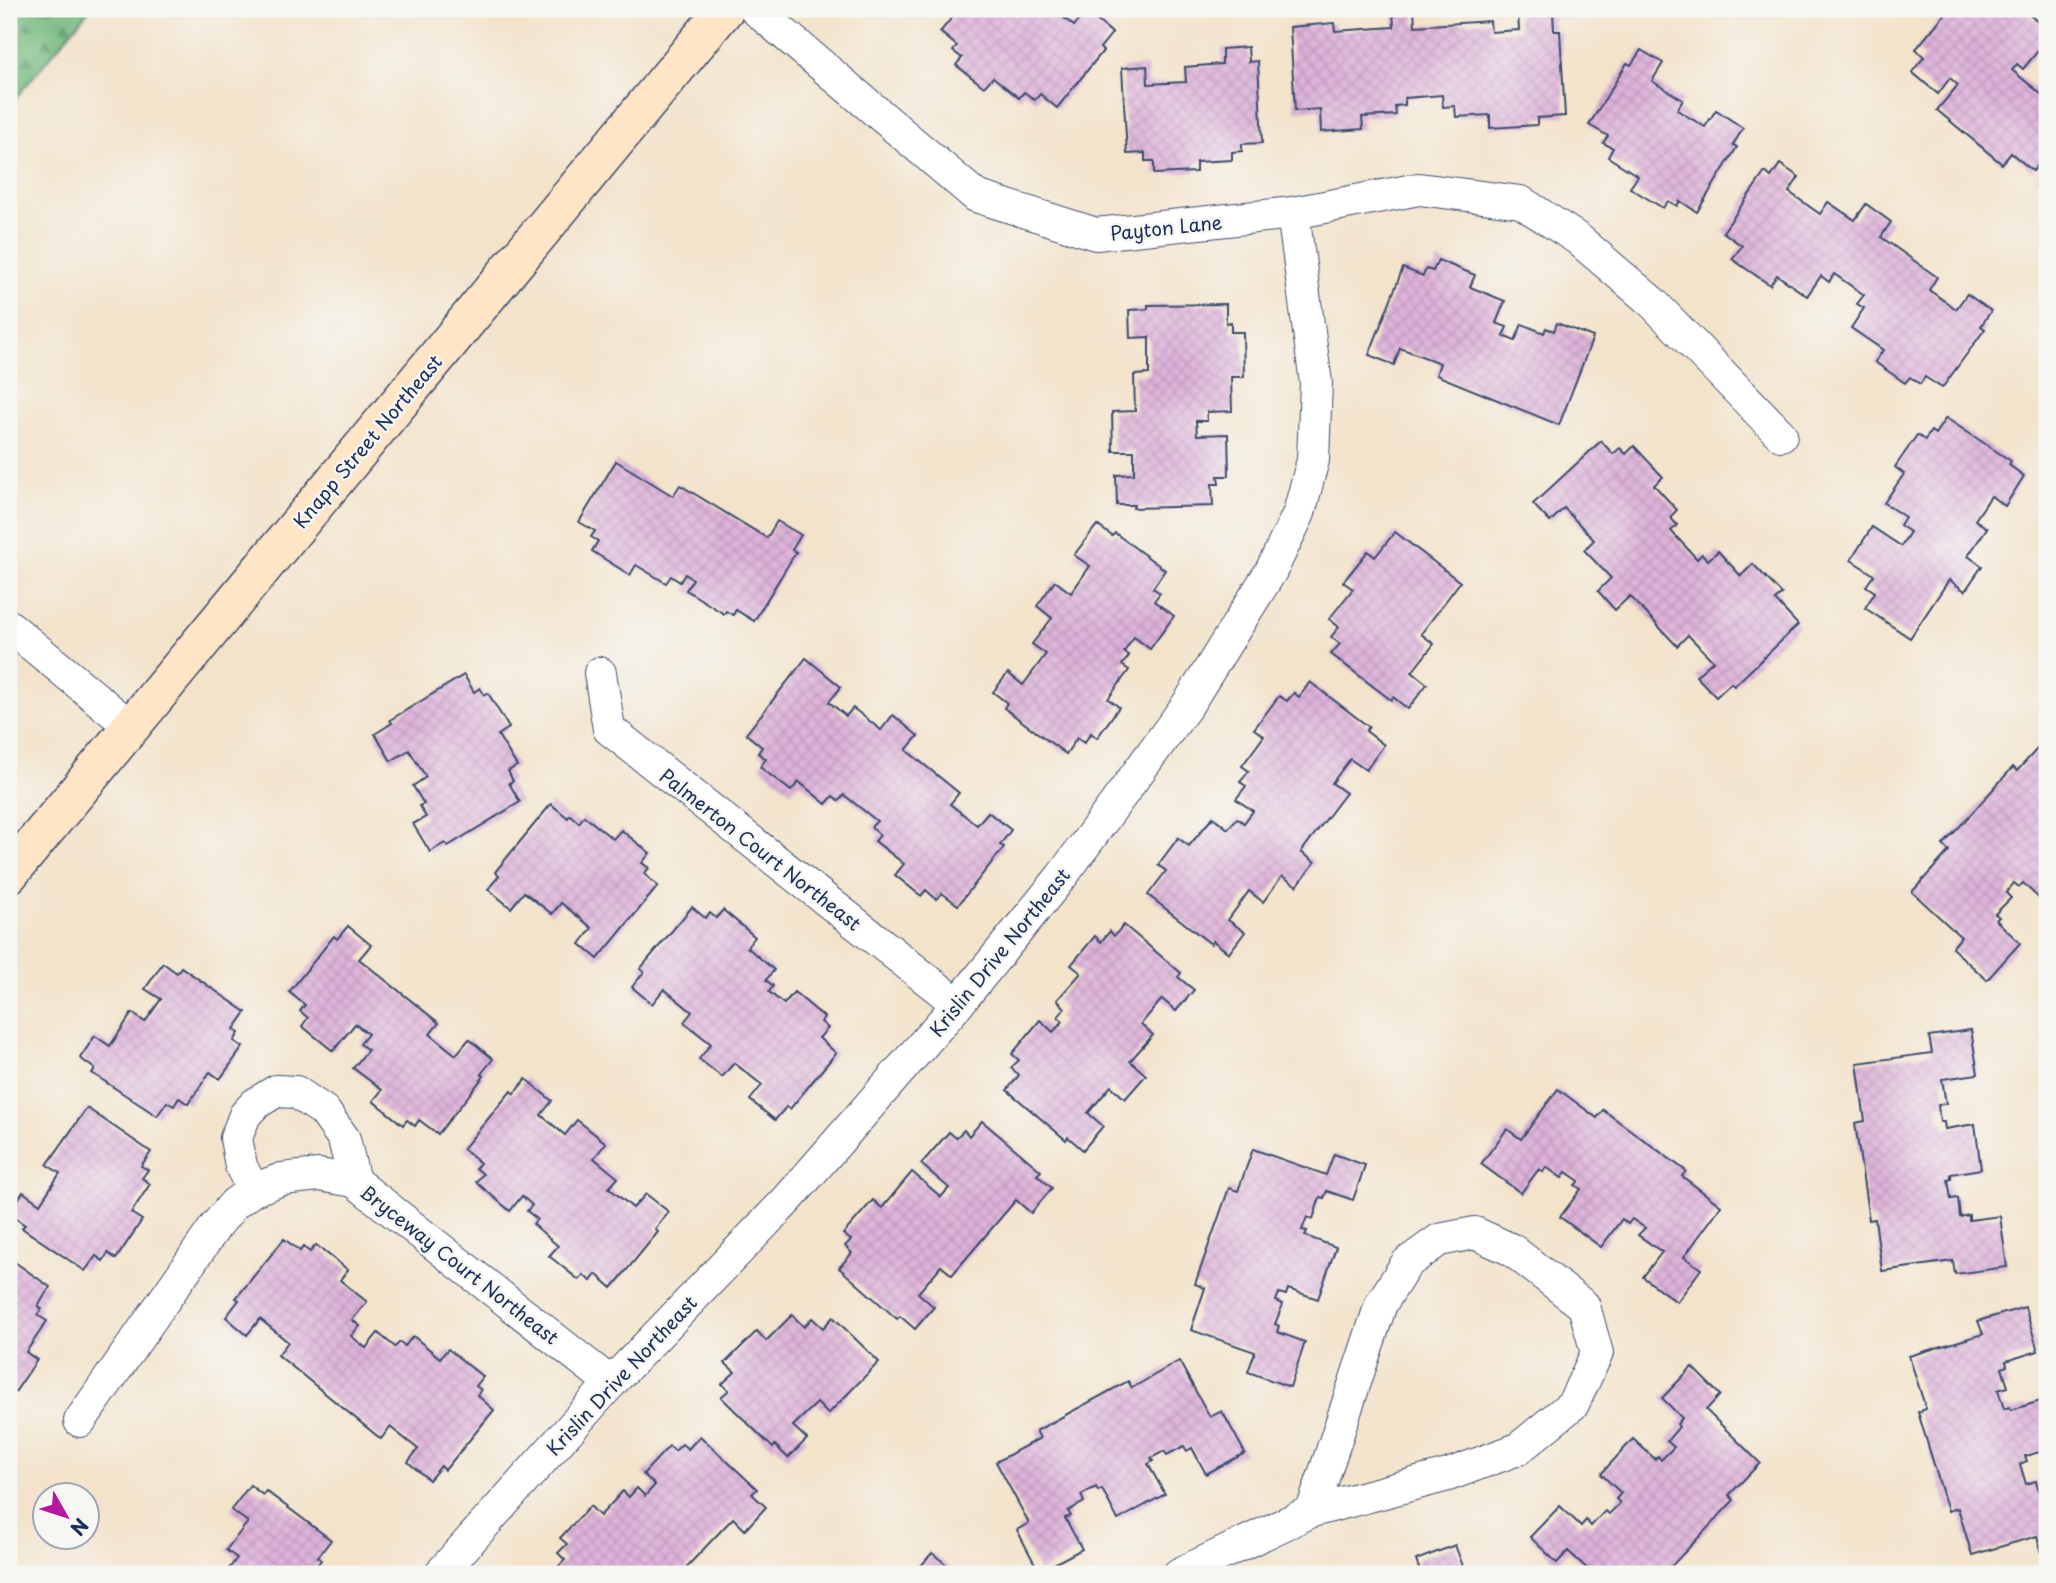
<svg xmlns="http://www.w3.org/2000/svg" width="2056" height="1583" viewBox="0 0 2056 1583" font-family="'Playpen Sans',sans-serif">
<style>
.forest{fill:url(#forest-firs);stroke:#48746e;stroke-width:2}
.building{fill:url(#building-cross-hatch)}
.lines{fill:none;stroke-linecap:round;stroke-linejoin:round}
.street-casing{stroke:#3b4a6e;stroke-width:34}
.secondary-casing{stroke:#3b4a6e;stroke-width:41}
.street{stroke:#fff;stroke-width:32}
.secondary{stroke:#fde5c5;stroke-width:38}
.labels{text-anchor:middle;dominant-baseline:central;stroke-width:5;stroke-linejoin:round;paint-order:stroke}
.street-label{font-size:19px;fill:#1b2f5e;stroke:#f6f6f2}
</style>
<defs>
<pattern id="forest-firs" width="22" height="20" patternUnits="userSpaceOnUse" patternTransform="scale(1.75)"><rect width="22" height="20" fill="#74ba7e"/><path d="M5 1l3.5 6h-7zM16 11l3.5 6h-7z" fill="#5e986a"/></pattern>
<pattern id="building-cross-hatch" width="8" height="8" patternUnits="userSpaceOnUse" patternTransform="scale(1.75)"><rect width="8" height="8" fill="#deb3d9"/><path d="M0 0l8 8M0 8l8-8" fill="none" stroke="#be9abd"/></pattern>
</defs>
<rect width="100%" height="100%" fill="#f6f6f2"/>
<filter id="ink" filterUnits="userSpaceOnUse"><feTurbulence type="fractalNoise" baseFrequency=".0143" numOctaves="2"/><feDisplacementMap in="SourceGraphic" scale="14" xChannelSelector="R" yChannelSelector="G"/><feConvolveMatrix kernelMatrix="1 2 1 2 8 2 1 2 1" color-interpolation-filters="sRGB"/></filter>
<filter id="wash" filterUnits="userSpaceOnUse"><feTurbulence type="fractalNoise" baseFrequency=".00686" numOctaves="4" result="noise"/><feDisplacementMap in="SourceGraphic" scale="28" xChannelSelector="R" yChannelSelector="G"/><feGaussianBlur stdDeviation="1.57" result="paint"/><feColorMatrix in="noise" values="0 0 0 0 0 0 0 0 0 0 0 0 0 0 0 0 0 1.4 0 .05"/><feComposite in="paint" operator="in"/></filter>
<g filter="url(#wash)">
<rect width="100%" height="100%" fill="#f3e3cb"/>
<polygon class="forest" points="9,9 90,9 9,106"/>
<g id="blocks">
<g class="building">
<polygon points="959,9 1028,9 1037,17 1044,9 1053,9 1074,26 1086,11 1112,33 1100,48 1103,51 1057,108 1040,94 1035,100 1024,92 1019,98 993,77 984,87 956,65 962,58 953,51 957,46 940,32"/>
<polygon points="1414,9 1415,26 1490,21 1491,32 1519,30 1518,13 1553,11 1554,31 1560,31 1565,116 1537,118 1537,125 1490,128 1490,115 1456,117 1455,106 1443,107 1442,95 1405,98 1405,105 1395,106 1396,115 1362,117 1363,129 1321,132 1320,109 1295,111 1290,27 1334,23 1335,31 1394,27 1393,11"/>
<polygon points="1949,9 2014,9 2019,13 2023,9 2047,30 2047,40 2023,69 2017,64 2012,70 2047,99 2047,188 2036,178 2047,164 2042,160 2033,171 2011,153 2002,164 1937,110 1958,85 1950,78 1938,94 1912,72 1924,57 1916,49"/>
<polygon points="1248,47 1249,62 1258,61 1262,143 1242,144 1242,151 1232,152 1232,160 1196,162 1196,172 1154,174 1154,161 1145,161 1145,153 1127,154 1122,68 1147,66 1148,84 1186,82 1185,67 1222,64 1222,49"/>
<polygon points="1641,50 1663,63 1652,81 1683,100 1677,110 1705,127 1716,110 1743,128 1733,145 1737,147 1697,212 1680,201 1677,206 1668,201 1663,208 1630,188 1638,176 1608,157 1613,148 1603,143 1608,136 1589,125 1627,63 1631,65"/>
<polygon points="1780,164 1799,177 1789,192 1820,214 1828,202 1855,220 1866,204 1891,222 1881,237 1937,277 1929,290 1956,309 1967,294 1991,311 1981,326 1985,329 1942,388 1925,377 1920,384 1910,377 1905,383 1875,362 1883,350 1851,328 1864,308 1857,304 1864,295 1834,274 1829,282 1821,276 1807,296 1777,275 1770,285 1732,259 1742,246 1723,232 1765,172 1771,177"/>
<polygon points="1438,260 1475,275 1470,287 1505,301 1496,323 1507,327 1503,336 1515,341 1522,324 1544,333 1546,328 1554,331 1557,323 1593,337 1559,425 1436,375 1440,363 1400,348 1394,365 1369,355 1403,268 1423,276 1426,269 1433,271"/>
<polygon points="1226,304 1226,323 1231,322 1231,332 1243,332 1244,377 1231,377 1232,411 1207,412 1207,421 1196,421 1197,435 1228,434 1229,476 1218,476 1219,484 1212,484 1213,506 1133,508 1134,505 1117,505 1116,475 1134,474 1134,451 1113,451 1112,412 1135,411 1134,375 1149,374 1149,337 1130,338 1129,310 1148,309 1148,305"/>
<polygon points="1946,418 2011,461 2009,465 2024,476 2005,506 1991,496 1975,520 1987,528 1968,556 1982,566 1965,591 1949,580 1910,638 1865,608 1875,592 1866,586 1874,575 1851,560 1872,527 1901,546 1910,532 1900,525 1905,517 1884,503 1904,474 1895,467 1917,435 1925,440 1931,431 1935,434"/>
<polygon points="1601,441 1613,454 1620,448 1626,454 1634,446 1663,477 1654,485 1677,510 1670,517 1677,525 1671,531 1697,559 1702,554 1708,560 1718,551 1741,576 1753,564 1782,594 1775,600 1798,625 1734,686 1731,683 1716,697 1696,676 1713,661 1688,635 1677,646 1630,596 1615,610 1598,591 1611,578 1584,550 1594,540 1564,508 1550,522 1533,504"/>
<polygon points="616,461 673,496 680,485 767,538 777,521 801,535 792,550 796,552 754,621 736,610 733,615 726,611 724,614 686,590 693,579 685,574 680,582 671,576 666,583 636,565 630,575 592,551 598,541 591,537 595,531 579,522"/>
<polygon points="1097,525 1112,536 1115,533 1165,570 1153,588 1160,593 1154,601 1174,616 1150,649 1134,637 1124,652 1129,656 1122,665 1129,670 1108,699 1119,707 1097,738 1091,733 1084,743 1077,738 1066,754 1004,708 1007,703 993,692 1008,673 1023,685 1046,654 1032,644 1052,618 1037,606 1055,581 1071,593 1090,566 1074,555"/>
<polygon points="1395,532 1460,582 1421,634 1434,644 1412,672 1427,684 1408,709 1393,697 1391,700 1331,654 1340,644 1331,637 1339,627 1329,619 1353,589 1343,582 1368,551 1375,557"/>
<polygon points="806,658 841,687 829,702 846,716 853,708 881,730 893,715 918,736 906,750 959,793 950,804 977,825 988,812 1011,830 1000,845 1004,847 958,905 942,893 936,899 926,890 921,896 895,875 904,864 875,841 880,835 871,827 877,821 844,795 839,801 833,796 826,804 799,782 791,791 760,767 766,759 758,753 762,747 746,734"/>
<polygon points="464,675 474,692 480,688 484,695 488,693 509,728 498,735 517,766 508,771 513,781 509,783 520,802 448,846 445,843 430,852 413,824 426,817 419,806 424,804 413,786 426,777 409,750 391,761 375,734 392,723 390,720"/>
<polygon points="1310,682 1369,727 1366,731 1384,745 1366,770 1350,759 1332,783 1346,793 1301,852 1315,862 1297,886 1282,876 1263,902 1249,891 1228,920 1245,932 1229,953 1213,941 1211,944 1148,895 1166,871 1158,865 1178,838 1189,846 1213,817 1228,829 1237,818 1244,823 1253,811 1236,799 1246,786 1240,782 1249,771 1242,766 1264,736 1254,729 1279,696 1287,701 1294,693 1299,697"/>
<polygon points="2047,738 2047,906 2023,883 2019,887 2014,883 2006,893 2011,898 1995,914 1999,917 1996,920 2020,943 1987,980 1952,948 1961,937 1912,892 1949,851 1943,845 2013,767 2017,771"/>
<polygon points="551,804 568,818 570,815 579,823 584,816 613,839 621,830 650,853 642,863 649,868 644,874 658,886 598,959 580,944 592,928 561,903 552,914 524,892 511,908 488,889 499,876 495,872"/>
<polygon points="692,907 705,918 710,913 716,918 723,910 755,937 747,947 774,970 766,980 773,986 769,992 784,1004 794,992 824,1017 821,1022 828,1028 819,1038 836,1053 790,1109 787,1106 775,1120 750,1100 762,1085 734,1063 722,1077 699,1059 711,1044 684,1022 692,1012 664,989 652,1004 632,987 644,972 640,969"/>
<polygon points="1124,925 1181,973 1178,977 1194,990 1176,1011 1162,999 1141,1024 1153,1035 1130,1061 1146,1075 1125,1099 1111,1086 1088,1113 1103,1126 1083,1150 1068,1137 1066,1140 1007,1090 1019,1075 1011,1068 1019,1060 1012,1054 1040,1020 1053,1032 1063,1021 1058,1017 1065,1008 1057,1000 1081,973 1071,965 1095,936 1101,942 1110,931 1114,936"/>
<polygon points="348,926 371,945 359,959 439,1023 430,1034 456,1055 469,1039 493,1059 481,1074 484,1076 438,1134 419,1120 415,1126 407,1120 403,1125 373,1101 382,1090 353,1068 368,1050 360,1044 368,1034 355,1024 333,1051 302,1026 308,1018 300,1011 305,1005 289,992 334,936 337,939"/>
<polygon points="163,963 177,973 181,967 246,1012 234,1029 239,1033 234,1041 243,1047 220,1079 210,1072 188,1104 179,1098 174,1106 167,1102 157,1116 92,1073 95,1069 80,1058 95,1036 110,1046 132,1013 145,1022 161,999 145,989"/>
<polygon points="1971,1030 1978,1074 1942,1079 1946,1104 1938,1105 1940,1122 1944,1122 1945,1129 1975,1124 1981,1169 1951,1174 1951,1179 1948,1180 1951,1199 1958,1198 1960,1217 1969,1215 1969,1220 2000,1216 2007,1267 1955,1274 1953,1261 1882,1271 1875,1219 1869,1220 1855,1123 1865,1121 1857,1063 1932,1053 1929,1036"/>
<polygon points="526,1079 552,1101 541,1115 565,1135 577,1120 606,1143 594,1158 618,1178 609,1188 633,1208 646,1194 669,1212 655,1229 658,1232 612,1288 596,1274 591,1281 583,1275 579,1280 549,1256 558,1246 533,1224 537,1219 527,1211 532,1205 522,1196 510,1211 476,1182 483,1174 476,1168 480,1163 463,1149 511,1091 514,1094"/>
<polygon points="1558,1089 1597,1118 1603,1110 1686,1171 1682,1176 1721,1206 1684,1257 1701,1269 1677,1302 1643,1277 1662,1252 1638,1235 1645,1228 1632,1219 1628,1224 1622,1219 1601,1247 1560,1217 1581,1189 1575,1185 1579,1181 1566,1172 1562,1178 1546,1167 1543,1172 1539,1169 1521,1193 1481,1164 1507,1129 1521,1139"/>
<polygon points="87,1108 151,1152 141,1166 148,1170 142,1178 150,1184 131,1213 142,1220 116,1259 108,1253 103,1261 96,1256 85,1271 22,1228 25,1225 9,1214 23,1192 40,1204 60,1173 47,1165"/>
<polygon points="982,1121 1041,1171 1037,1175 1052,1188 1031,1213 1016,1200 952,1275 941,1266 918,1293 934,1307 915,1329 900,1316 897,1319 839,1268 852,1253 845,1246 851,1240 843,1234 873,1200 882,1208 912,1172 941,1197 949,1188 921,1164 949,1132 956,1138 964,1130 969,1136"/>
<polygon points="1253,1149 1326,1175 1334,1154 1365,1165 1353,1200 1327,1191 1324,1198 1320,1197 1313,1219 1307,1217 1302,1230 1307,1231 1305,1236 1336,1247 1318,1299 1288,1289 1286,1295 1279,1293 1276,1301 1283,1304 1275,1324 1279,1326 1277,1332 1305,1342 1290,1387 1248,1372 1255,1352 1191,1330 1205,1288 1195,1284 1229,1188 1238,1191"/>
<polygon points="284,1239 300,1251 303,1247 310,1252 316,1245 348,1270 340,1280 367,1302 352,1320 360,1326 351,1336 366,1348 378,1333 395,1347 400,1342 405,1346 413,1336 440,1358 448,1349 483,1377 476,1386 481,1390 477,1395 494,1410 445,1470 441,1466 429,1480 408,1462 418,1449 390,1427 381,1439 278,1355 288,1342 260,1319 247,1335 226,1317 239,1300 236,1298"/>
<polygon points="9,1258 50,1287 38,1306 42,1309 37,1315 47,1321 26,1352 37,1360 15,1392 9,1388"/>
<polygon points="2025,1307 2038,1351 2006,1361 2007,1366 2002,1368 2008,1387 1998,1390 2004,1409 2009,1407 2011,1410 2044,1400 2047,1411 2047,1450 2025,1456 2027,1461 2020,1464 2026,1484 2036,1481 2040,1497 2046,1495 2047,1499 2047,1552 2042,1553 2037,1536 1972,1555 1958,1508 1948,1511 1918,1412 1926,1409 1909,1356 1983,1334 1978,1321"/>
<polygon points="792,1315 804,1327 812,1318 823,1328 833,1317 879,1362 828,1414 817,1403 793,1426 807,1439 788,1458 775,1445 773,1448 721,1397 729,1390 722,1384 735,1372 725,1363 757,1331 766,1341"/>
<polygon points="1179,1361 1210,1417 1222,1411 1245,1453 1206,1474 1192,1448 1187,1451 1184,1446 1167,1455 1164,1451 1151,1458 1153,1461 1148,1464 1165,1494 1118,1520 1102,1489 1098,1491 1096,1487 1081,1495 1084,1502 1068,1511 1071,1516 1065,1518 1082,1549 1039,1572 1017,1530 1029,1523 996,1462 1040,1438 1036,1431 1128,1381 1132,1388"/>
<polygon points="1692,1367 1720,1395 1706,1410 1760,1463 1729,1495 1734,1500 1664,1574 1655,1568 1649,1574 1593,1574 1568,1551 1557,1563 1530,1537 1560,1506 1581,1526 1586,1520 1591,1526 1605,1511 1609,1514 1620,1503 1616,1499 1621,1493 1601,1474 1633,1439 1655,1459 1658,1456 1661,1460 1674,1447 1667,1441 1679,1427 1677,1424 1682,1418 1662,1398"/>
<polygon points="700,1436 757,1489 752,1494 766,1507 745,1530 733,1518 680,1574 551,1574 565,1560 558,1553 567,1544 560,1538 590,1506 600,1516 623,1491 629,1497 637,1488 645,1496 655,1485 643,1474 669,1446 675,1451 682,1444 688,1449"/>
<polygon points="250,1485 263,1495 266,1491 331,1540 318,1557 321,1560 314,1569 320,1574 225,1574 237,1558 226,1550 248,1522 231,1510"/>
<polygon points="1455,1545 1466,1574 1421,1574 1416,1560"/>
<polygon points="932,1553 958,1574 914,1574"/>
</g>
</g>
</g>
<g filter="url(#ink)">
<use href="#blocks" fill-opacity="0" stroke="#3b4a6e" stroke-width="2"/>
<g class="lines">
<g class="street-casing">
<g id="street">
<polyline points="755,9 976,196 1096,234 1293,213 1419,189 1521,202 1578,239 1653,303 1781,435"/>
<polyline points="9,626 131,727"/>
<polyline points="600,673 609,729 958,1004"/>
<polyline points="253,1190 241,1166 236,1138 245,1115 255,1104 276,1091 296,1092 324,1111 344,1139 354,1181"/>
<polygon points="1475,1233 1512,1250 1584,1306 1597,1353 1573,1404 1518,1449 1448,1475 1312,1511 1381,1304 1407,1263 1439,1240"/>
<polyline points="80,1421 215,1227 234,1204 253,1190 282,1179 319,1175 354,1181 611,1383"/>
<polyline points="440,1574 611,1383 787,1200 958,1004 1062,876 1188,704 1271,571 1299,513 1313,460 1316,383 1293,213"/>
<polyline points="1179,1574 1312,1511"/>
</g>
</g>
<g class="secondary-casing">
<polyline id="secondary" points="9,874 725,9"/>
</g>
<use href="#street" class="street"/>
<use href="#secondary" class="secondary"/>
</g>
</g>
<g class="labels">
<g class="street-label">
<text transform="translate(1166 227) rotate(-6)">Payton Lane</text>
<text transform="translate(367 441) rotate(-50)">Knapp Street Northeast</text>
<text transform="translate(761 849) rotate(38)">Palmerton Court Northeast</text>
<text transform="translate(999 952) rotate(-51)">Krislin Drive Northeast</text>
<text transform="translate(460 1264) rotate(38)">Bryceway Court Northeast</text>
<text transform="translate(621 1375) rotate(-47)">Krislin Drive Northeast</text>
</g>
</g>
<rect width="2056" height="1583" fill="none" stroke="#f6f6f2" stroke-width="35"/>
<g transform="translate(66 1516) rotate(129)"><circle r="33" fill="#f6f6f2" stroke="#9ea6b7" stroke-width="2"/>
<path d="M0-5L12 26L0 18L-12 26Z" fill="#b5179e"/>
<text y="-10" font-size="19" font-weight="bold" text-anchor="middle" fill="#1b2f5e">N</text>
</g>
</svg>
